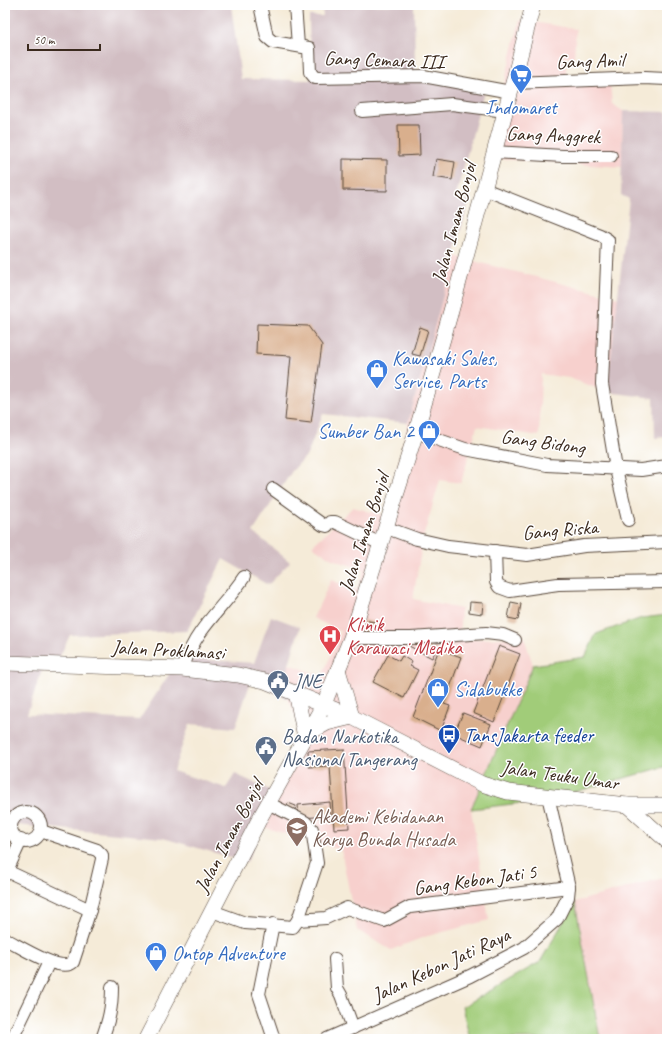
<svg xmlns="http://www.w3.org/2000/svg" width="672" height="1044" viewBox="0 0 672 1044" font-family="Caveat,sans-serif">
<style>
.built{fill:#f7d0cd}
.industrial{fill:#d2bec3}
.green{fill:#a1cc79;stroke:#6e7b4c}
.building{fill:#d9af8d}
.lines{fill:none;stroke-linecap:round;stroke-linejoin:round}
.minor-casing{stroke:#57473a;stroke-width:14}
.major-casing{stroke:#57473a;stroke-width:16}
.minor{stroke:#fff;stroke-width:12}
.major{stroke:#fff;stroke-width:15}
.labels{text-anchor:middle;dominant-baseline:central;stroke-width:3;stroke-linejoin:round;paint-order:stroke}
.street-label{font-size:20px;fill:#3b2a1e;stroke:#fff}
.shop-label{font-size:20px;fill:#366cbe;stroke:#fff;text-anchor:start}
.health-label{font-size:20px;fill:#be3a42;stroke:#fff;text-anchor:start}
.service-label{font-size:20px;fill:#4e5e75;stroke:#fff;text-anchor:start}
.transit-label{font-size:20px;fill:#164399;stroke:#fff;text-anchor:start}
.education-label{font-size:20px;fill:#785e54;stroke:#fff;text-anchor:start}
</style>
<rect width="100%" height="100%" fill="#fff"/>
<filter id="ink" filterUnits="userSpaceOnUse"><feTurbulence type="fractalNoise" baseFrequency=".025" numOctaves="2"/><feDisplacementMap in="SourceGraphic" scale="8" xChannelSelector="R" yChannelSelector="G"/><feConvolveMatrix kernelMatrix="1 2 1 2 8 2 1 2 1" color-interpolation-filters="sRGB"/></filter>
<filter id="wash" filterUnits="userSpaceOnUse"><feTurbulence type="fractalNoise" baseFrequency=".012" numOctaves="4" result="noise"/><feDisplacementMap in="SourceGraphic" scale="16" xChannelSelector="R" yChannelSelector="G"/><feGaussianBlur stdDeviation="0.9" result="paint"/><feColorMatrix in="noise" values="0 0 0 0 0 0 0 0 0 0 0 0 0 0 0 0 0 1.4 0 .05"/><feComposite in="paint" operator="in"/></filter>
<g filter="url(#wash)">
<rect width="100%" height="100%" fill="#f5ebd8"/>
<g class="built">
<polygon points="520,20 576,29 574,58 566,57 566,83 610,83 612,104 623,111 622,167 486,158"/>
<polygon points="454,256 618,298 607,392 569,378 541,374 539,436 477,426 461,483 440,480 423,538 413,599 461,609 459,640 524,637 533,665 471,809 489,920 424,937 391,950 357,930 341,850 263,827 290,757 299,723 288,699 289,664 322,676 341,632 313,618 331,580 357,590 364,570 332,559 312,546 353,507 386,516 408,423"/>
<polygon points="667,877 667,1039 600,1039 575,902"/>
</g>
<g class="industrial">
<polygon points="5,5 231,5 241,79 310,80 309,16 323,16 322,5 414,5 415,72 486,84 455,199 469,201 408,423 323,414 307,455 292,471 253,532 290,562 268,585 223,559 187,631 70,635 58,660 46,659 27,714 139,720 172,670 195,659 254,663 271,616 300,627 289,664 288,699 251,681 235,728 190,724 173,771 226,788 235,774 274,792 263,827 247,862 163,838 5,824"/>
<polygon points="623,111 667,112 667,437 655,438 654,398 607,392 629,199 621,195"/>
</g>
<g class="green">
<polygon points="667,615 667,766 546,800 471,809 533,665 585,657 596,634 642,618"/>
<polygon points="575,902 600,1039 470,1039 462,1007 540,962"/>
</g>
<g id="blocks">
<g class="building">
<polygon points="398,125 419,125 420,155 399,156"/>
<polygon points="343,159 387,160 387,191 343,190"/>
<polygon points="436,159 455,162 452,180 433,177"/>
<polygon points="257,324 308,326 322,345 311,423 285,420 291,356 256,354"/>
<polygon points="420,327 428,330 420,356 412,354"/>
<polygon points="470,602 483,603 482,614 469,612"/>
<polygon points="511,602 521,604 518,620 508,618"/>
<polygon points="363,620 381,623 378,636 361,633"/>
<polygon points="411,642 424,648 426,643 437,648 432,658 409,646"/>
<polygon points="499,646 520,654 494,722 473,713"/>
<polygon points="439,649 461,657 444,704 450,706 441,731 413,717"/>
<polygon points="388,655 399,661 402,656 412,662 410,666 418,670 404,698 373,682"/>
<polygon points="463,713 491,724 482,746 454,734"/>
<polygon points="344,749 349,828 334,829 330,766 309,767 308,751"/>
<polygon points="330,802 331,816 299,818 298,805"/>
<polygon points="288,803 296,806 294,813 285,811"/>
</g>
</g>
</g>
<g filter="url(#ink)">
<use href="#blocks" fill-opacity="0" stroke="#57473a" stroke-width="1"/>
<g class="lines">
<g class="minor-casing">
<g id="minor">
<polyline points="260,5 267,37 273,42 309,48 310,72 315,78 423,76 511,92"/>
<polyline points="295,5 298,46"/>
<polyline points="513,83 644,78 667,79"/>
<polyline points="362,111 452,104 505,111"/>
<polyline points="494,152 563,156 611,156"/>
<polyline points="484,189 600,235 608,240 602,384 616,469 628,520"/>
<polyline points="416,432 465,449 547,465 641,470 667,466"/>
<polyline points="273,489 323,525 327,526 330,522 335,522 381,544"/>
<polyline points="387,528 417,539 448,546 527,555 584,546 667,542"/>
<polyline points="495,551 496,582 499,587 510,591 558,584 667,582"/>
<polyline points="351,638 411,638 486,633 503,635 515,640"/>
<path d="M182,669C187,656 192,644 200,633C214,613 231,597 244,577"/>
<circle cx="26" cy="827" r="15"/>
<polyline points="7,871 90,910"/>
<polyline points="5,875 21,840"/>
<polyline points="212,911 245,923 293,927 298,920 317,863 312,829 305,822 268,803"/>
<polyline points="298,920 326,918 347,908 384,921 410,907 569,887"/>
<polyline points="273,924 259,994 274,1039"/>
<path d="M5,939C18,945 61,974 73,962L90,910L102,859V855L97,850L41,831"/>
<polyline points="335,959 337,988 341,995 353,1028"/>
<polyline points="12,1039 49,962"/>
<path d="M102,1039C109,1020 112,1008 112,987"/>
<polyline points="327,1039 470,976 524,948 557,919 568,897 569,887 548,796"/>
</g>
</g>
<g class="major-casing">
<g id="major">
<polyline points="5,663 182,669 238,675 265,681 348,715 482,784 508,792 627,805 667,805"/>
<polyline points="296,692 305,737"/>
<polyline points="307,734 327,723 352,717 338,670"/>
<polyline points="627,805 667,841"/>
<polyline points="146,1039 261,816 324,704 351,638 416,432 451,311 513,83 533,5"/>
</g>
</g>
<use href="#minor" class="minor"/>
<use href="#major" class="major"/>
</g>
</g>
<defs>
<g id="supermarket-pin" transform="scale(1.15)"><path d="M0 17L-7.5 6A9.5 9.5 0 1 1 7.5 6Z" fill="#3f7fe0" stroke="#fff"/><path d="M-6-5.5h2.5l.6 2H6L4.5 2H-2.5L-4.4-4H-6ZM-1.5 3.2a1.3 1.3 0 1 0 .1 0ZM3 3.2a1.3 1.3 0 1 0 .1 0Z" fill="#fff"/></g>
<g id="shop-pin" transform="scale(1.15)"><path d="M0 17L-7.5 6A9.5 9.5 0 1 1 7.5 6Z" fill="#3f7fe0" stroke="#fff"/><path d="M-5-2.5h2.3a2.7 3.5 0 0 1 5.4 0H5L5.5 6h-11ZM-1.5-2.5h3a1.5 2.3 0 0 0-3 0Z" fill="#fff"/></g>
<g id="hospital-pin" transform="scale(1.15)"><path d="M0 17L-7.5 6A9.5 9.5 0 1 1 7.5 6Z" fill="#e0444e" stroke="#fff"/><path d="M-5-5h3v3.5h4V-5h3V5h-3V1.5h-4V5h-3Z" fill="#fff"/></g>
<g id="civic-pin" transform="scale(1.15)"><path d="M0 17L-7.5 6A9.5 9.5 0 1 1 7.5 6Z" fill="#5c6f8a" stroke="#fff"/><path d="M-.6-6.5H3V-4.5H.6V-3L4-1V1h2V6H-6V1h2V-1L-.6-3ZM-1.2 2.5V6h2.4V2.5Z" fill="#fff"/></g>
<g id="bus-pin" transform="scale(1.15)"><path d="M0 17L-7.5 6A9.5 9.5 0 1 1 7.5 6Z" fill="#1a4fb4" stroke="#fff"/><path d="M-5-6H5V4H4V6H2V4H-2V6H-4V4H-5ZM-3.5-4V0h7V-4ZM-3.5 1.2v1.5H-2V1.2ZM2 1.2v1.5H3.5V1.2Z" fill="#fff"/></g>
<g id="university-pin" transform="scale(1.15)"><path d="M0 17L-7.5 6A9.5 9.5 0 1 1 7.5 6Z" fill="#8d6e63" stroke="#fff"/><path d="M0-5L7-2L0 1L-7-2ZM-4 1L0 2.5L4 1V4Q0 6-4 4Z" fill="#fff"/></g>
</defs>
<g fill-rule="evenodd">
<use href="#supermarket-pin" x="521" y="75"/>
<use href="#shop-pin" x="377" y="370"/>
<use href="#shop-pin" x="429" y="431"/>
<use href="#hospital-pin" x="330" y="636"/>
<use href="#civic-pin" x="278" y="681"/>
<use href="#shop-pin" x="438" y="689"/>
<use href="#bus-pin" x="449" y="735"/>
<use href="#civic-pin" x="266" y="747"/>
<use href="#university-pin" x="297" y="828"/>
<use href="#shop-pin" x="156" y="953"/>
</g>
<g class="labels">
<g class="street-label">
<text transform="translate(384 60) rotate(2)">Gang Cemara III</text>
<text transform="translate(590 61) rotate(-2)">Gang Amil</text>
<text transform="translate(553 135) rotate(2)">Gang Anggrek</text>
<text transform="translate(454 223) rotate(-75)">Jalan Imam Bonjol</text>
<text transform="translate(543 442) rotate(8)">Gang Bidong</text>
<text transform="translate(560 530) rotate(-5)">Gang Riska</text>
<text transform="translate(364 533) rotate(-72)">Jalan Imam Bonjol</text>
<text transform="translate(168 650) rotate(3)">Jalan Proklamasi</text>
<text transform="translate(560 775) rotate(8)">Jalan Teuku Umar</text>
<text transform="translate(229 836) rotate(-62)">Jalan Imam Bonjol</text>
<text transform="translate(475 880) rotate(-8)">Gang Kebon Jati 5</text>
<text transform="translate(441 965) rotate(-25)">Jalan Kebon Jati Raya</text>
</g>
<g class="shop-label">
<text x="521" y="107" text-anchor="middle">Indomaret</text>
<text x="392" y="358">Kawasaki Sales,<tspan x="392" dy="23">Service, Parts</tspan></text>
<text x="414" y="431" text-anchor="end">Sumber Ban 2</text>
<text x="454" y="689">Sidabukke</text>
<text x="172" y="953">Ontop Adventure</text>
</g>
<g class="health-label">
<text x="346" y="624">Klinik<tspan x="346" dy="23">Karawaci Medika</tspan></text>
</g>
<g class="service-label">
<text x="294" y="681">JNE</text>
<text x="282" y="736">Badan Narkotika<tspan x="282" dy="23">Nasional Tangerang</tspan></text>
</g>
<g class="transit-label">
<text x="464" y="735">TansJakarta feeder</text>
</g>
<g class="education-label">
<text x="312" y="816">Akademi Kebidanan<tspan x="312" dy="23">Karya Bunda Husada</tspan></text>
</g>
</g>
<rect width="672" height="1044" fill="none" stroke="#fff" stroke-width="20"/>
<path d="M28 44v6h72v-6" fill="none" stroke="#3b2a1e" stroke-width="2"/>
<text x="34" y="44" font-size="12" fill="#3b2a1e" stroke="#ffffff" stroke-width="3" paint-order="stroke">50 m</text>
</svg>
